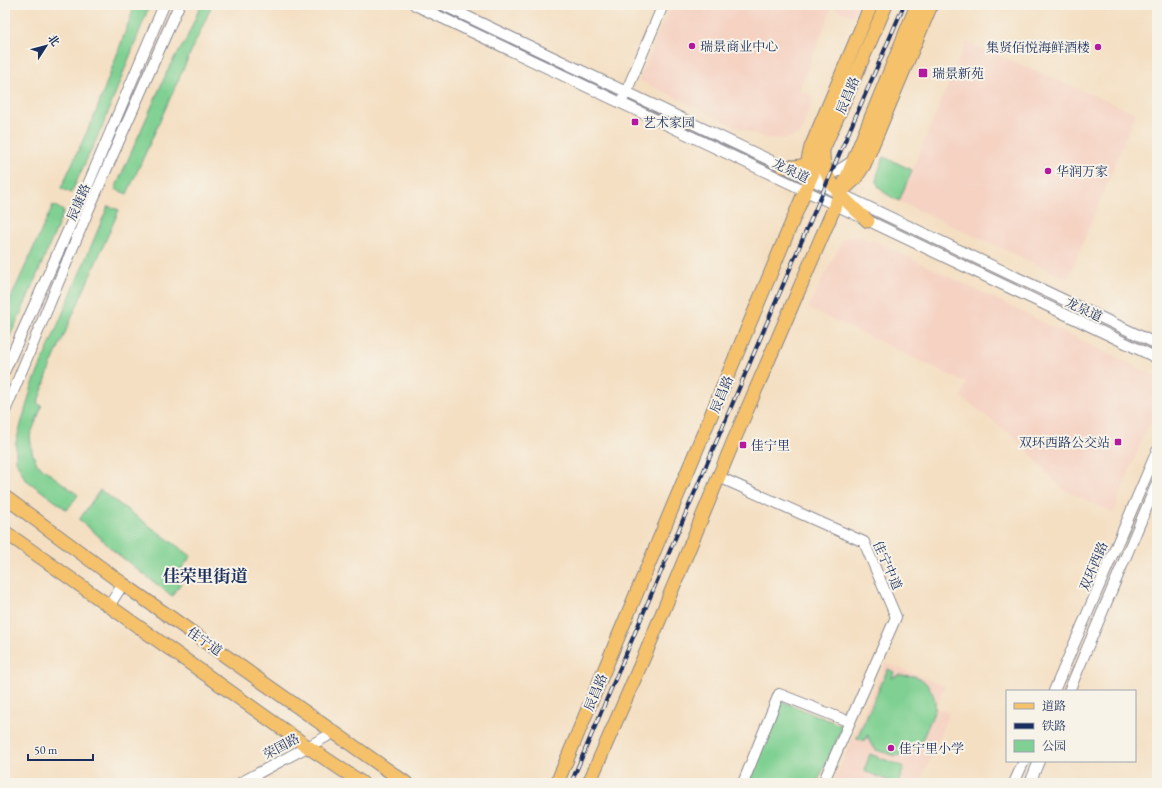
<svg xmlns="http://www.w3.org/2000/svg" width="1162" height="788" font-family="'EB Garamond','Noto Serif SC',serif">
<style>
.built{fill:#f5d2c2}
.green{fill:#7fd092;stroke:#4d8078}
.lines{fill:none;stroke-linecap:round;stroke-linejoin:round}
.minor-casing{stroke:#888790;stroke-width:12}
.major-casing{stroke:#888790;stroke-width:15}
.minor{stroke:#fff;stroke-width:10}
.major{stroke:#f5c16b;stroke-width:13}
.rail-casing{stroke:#1b2f5e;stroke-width:4}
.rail{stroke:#f7f3e8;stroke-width:2.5;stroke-dasharray:8;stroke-linecap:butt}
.poi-dot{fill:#b5179e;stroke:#f7f3e8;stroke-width:1.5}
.labels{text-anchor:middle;stroke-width:4;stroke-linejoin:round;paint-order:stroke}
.poi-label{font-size:13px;fill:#1b2f5e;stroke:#f7f3e8;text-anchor:start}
.street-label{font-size:13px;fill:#1b2f5e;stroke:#f7f3e8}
.district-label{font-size:17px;font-weight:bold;fill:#1b2f5e;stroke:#f7f3e8}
</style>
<rect width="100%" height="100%" fill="#f7f3e8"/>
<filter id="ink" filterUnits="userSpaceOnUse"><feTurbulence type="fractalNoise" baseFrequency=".025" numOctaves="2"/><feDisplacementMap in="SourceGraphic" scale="8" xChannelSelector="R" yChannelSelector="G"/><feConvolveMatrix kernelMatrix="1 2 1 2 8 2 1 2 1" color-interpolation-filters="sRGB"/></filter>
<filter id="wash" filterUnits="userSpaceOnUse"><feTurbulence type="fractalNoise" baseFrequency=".012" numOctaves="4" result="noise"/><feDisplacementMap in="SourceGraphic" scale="16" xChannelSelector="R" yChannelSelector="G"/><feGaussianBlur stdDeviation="0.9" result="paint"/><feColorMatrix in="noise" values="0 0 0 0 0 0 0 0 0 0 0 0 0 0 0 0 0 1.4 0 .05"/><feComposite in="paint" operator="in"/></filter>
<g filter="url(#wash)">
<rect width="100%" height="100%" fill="#f4dfc2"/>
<!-- built -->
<path class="built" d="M 670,5 L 859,5 L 854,17 L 832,8 L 799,90 L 814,97 L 800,135 L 785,139 L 766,138 L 745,131 L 639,80 Z
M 966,42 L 1136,113 L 1068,279 L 899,201 Z
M 853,236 L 875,241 L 1157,377 L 1157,410 L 1141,442 L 1113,513 L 1061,488 L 1015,437 L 961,397 L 967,383 L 808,308 L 843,239 Z
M 886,663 L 945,686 L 936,707 L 949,713 L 920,783 L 833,783 Z"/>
<!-- green -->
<path class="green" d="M 135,5 L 149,5 L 145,17 L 103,125 L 71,193 L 61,188 L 96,112 Z
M 201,5 L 212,5 L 127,194 L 115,189 L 170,65 L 185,42 Z
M 884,157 L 912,170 L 899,201 C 872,187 873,184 884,157 Z
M 53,205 L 64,211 L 20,315 L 5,346 L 5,311 Z
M 108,206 L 119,210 L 50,367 L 41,394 L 37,403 L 42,406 L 30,436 L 32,452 L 37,464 L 78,495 L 67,510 L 25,479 L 16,461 L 16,442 L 32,386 Z
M 100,490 L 191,556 L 174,578 L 181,583 L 172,596 L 115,552 L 93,531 L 79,520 Z
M 888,669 L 894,672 L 892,678 L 898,675 L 914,676 L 921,679 L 927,684 L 932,692 L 935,700 L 935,710 L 919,747 L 909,753 L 896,756 L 876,750 L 870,743 L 868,735 L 865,741 L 857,738 Z
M 781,701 L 843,726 L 817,783 L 749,783 Z
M 870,754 L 904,767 L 898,783 L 894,783 L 864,771 Z"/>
</g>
<g filter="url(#ink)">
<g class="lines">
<!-- minor casing -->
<g class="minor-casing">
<path id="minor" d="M 415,5 L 1157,358
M 443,5 L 1157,344
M 624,97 L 663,5
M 821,178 C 834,174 844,167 854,160
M 5,370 L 79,206 L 164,5
M 5,411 L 88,211 L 179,5
M 719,477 L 864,542 L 896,617 L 823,783
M 109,606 L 123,584
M 1054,691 L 1157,451
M 1069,691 L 1157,483
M 240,783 L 335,732
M 743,783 L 779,694 L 850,722
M 1014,783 L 1024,761
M 1030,783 L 1039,761"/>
</g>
<!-- major casing -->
<g class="major-casing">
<path id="major" d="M 823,151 C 823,160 824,169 828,176 C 835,192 855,209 868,221
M 782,166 C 794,168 805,167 814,160
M 810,179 L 808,160 L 811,147 L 871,5
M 843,190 L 855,179 L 864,165 L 931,5
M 5,497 L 123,584 L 406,783
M 5,532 L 308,747 L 362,783
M 557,783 L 805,191 L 886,5
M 589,783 L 647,650 L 734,440 L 835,206 L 917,5"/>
</g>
<!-- minor -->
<use href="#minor" class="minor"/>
<!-- major -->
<use href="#major" class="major"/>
<!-- rail casing -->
<g class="rail-casing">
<path id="rail" d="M 571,783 L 806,231 L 904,5"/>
</g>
<!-- rail -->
<use href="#rail" class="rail"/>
</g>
</g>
<!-- markers -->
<g class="poi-dot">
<circle cx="692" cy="46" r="4"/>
<circle cx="1098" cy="47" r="4"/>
<rect x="918" y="68" width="10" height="10" rx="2"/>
<rect x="631" y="118" width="8" height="8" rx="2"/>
<circle cx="1048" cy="171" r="4"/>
<rect x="1114" y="438" width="8" height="8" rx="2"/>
<rect x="739" y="441" width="8" height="8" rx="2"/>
<circle cx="891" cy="748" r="4"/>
</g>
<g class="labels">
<!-- poi labels -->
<g class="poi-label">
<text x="700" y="51">瑞景商业中心</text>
<text x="1090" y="52" text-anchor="end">集贤佰悦海鲜酒楼</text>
<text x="932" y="78">瑞景新苑</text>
<text x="643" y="127">艺术家园</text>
<text x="1056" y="176">华润万家</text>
<text x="1110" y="447" text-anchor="end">双环西路公交站</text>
<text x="751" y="450">佳宁里</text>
<text x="899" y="753">佳宁里小学</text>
</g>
<!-- street labels -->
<g class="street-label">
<text transform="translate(847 95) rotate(-67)" y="5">辰昌路</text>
<text transform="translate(791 170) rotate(26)" y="5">龙泉道</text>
<text transform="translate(78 202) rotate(-66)" y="5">辰康路</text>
<text transform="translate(1084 309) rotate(25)" y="5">龙泉道</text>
<text transform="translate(721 394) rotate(-67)" y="5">辰昌路</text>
<text transform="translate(888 565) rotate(66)" y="5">佳宁中道</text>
<text transform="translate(1093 566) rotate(-67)" y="5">双环西路</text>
<text transform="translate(205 641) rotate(35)" y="5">佳宁道</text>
<text transform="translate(595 692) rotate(-67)" y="5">辰昌路</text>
<text transform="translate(281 746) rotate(-28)" y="5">荣国路</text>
</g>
<!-- district labels -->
<g class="district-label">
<text x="205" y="582">佳荣里街道</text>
</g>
</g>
<!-- margin -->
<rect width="1162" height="788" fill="none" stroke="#f7f3e8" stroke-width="20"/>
<!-- legend -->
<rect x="1006" y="690" width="130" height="72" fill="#f7f3e8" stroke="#9fa5b1"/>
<rect x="1014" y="703" width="20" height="6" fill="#f5c16b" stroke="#9fa5b1"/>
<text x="1042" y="710" font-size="12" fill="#1b2f5e">道路</text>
<rect x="1014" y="723" width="20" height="6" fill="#1b2f5e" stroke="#9fa5b1"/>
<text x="1042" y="730" font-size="12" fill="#1b2f5e">铁路</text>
<rect x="1014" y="740" width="20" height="12" fill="#7fd092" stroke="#9fa5b1"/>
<text x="1042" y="750" font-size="12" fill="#1b2f5e">公园</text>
<!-- north arrow -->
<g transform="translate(46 46) rotate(54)" stroke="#f7f3e8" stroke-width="3" paint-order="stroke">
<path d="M0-3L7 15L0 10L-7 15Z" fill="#1b2f5e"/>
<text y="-6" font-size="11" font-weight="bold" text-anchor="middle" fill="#1b2f5e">北</text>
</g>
<!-- scale -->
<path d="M28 754v6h65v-6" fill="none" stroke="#1b2f5e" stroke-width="2"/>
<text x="34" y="754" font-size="12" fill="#1b2f5e" stroke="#f7f3e8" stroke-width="3" paint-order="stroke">50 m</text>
</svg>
